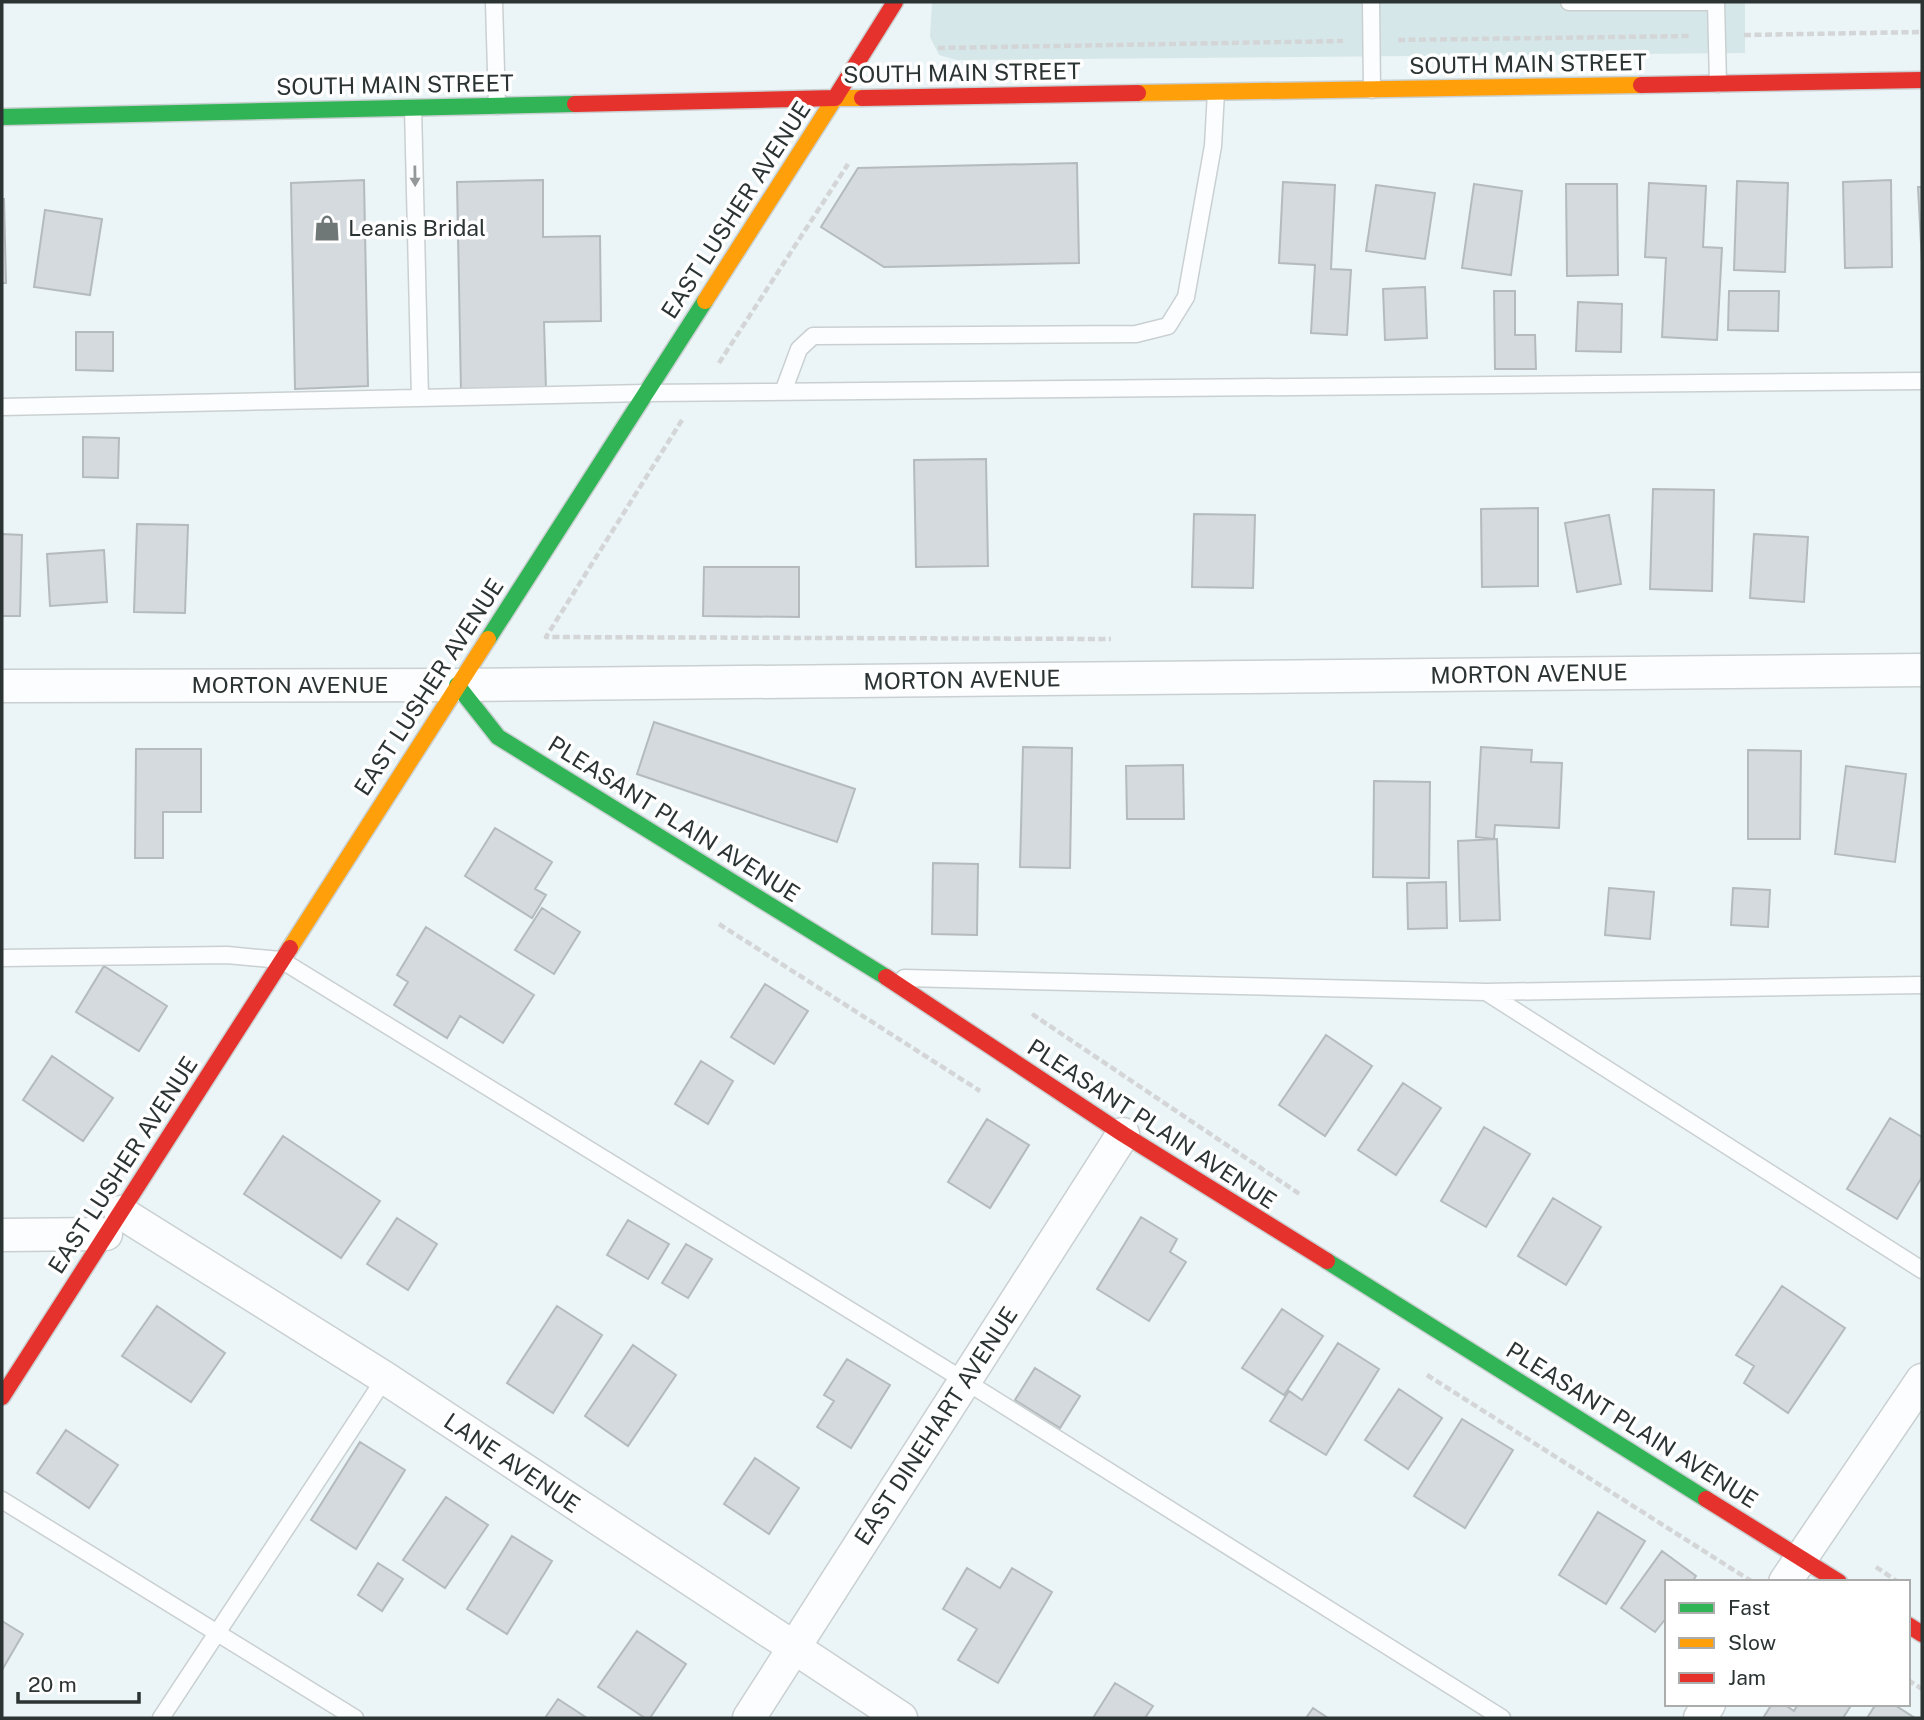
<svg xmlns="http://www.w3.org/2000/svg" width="1924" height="1720" font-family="'Public Sans',sans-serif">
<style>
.built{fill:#d6e7e9}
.building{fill:#d4dadd;stroke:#b5bbbd;stroke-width:2}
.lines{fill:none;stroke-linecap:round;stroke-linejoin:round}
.lane-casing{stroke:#cad0d1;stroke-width:19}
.street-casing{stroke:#cad0d1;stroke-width:35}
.fast-casing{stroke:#cad0d1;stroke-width:19}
.slow-casing{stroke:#cad0d1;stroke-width:19}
.jam-casing{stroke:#cad0d1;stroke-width:19}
.path{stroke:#d3d5d6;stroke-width:4.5;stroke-dasharray:7 3.5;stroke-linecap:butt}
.lane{stroke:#fcfdfe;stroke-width:16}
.street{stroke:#fcfdfe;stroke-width:32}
.fast{stroke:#30b455;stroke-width:16}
.slow{stroke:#ff9f0a;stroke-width:16}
.jam{stroke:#e5322d;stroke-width:16}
.oneway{fill:#949898}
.labels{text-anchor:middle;stroke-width:7;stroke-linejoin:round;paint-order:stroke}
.street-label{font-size:23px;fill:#2c3333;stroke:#fff}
.poi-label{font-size:23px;fill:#2c3333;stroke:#fff;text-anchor:start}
</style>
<rect width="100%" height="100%" fill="#ebf4f6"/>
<!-- built -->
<path class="built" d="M 932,2 L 1745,2 L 1745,53 L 957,60 L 939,55 L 930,37 Z"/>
<!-- building -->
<path class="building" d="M 1077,163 L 1079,263 L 884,267 L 821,227 L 858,168 Z
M 364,180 L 368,386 L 295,389 L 291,183 Z
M 543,180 L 543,237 L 600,236 L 601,321 L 544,322 L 546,390 L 461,391 L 457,182 Z
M 1891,180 L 1892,267 L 1845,268 L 1843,182 Z
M 1737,181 L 1788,183 L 1785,272 L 1734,270 Z
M 1283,182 L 1335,185 L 1331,269 L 1351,270 L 1347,335 L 1311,333 L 1315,265 L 1279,263 Z
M 1649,183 L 1706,186 L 1703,247 L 1722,248 L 1717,340 L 1662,337 L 1666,258 L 1645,257 Z
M 1474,184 L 1522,191 L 1511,275 L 1462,268 Z
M 1566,184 L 1617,184 L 1618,275 L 1567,276 Z
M 1376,185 L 1435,193 L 1425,259 L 1366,251 Z
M 1918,187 L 1922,187 L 1922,262 Z
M 2,199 L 4,199 L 6,283 L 2,283 Z
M 45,210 L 102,219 L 90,295 L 34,287 Z
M 1425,287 L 1427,338 L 1385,340 L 1383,289 Z
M 1494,291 L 1515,291 L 1515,335 L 1535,335 L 1536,369 L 1495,369 Z
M 1729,291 L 1779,291 L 1778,331 L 1728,330 Z
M 1578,302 L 1622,304 L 1621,352 L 1576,351 Z
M 76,332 L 113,332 L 113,371 L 76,370 Z
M 83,437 L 119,438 L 118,478 L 83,477 Z
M 986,459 L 988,566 L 916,567 L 914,460 Z
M 1653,489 L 1714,490 L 1712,591 L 1650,589 Z
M 1538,508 L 1538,586 L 1482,587 L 1481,509 Z
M 1194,514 L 1255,515 L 1253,588 L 1192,587 Z
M 1609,515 L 1621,584 L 1577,592 L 1565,523 Z
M 137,524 L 188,525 L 185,613 L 134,612 Z
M 2,534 L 22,535 L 20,616 L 2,616 Z
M 1754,534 L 1808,537 L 1804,602 L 1750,598 Z
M 104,550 L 107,602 L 50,606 L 47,554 Z
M 704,567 L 799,567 L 799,617 L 703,616 Z
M 654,722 L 855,789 L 837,842 L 637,774 Z
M 1023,747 L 1072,748 L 1070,868 L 1020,867 Z
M 1481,747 L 1532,750 L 1531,762 L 1562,763 L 1559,828 L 1495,825 L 1494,839 L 1476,837 Z
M 136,749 L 201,749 L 201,812 L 163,812 L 163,858 L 135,858 Z
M 1748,750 L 1801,751 L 1800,839 L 1748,839 Z
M 1183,765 L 1184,819 L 1127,819 L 1126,766 Z
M 1846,766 L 1906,774 L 1895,862 L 1835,854 Z
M 1374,781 L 1430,782 L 1429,878 L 1373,877 Z
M 495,828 L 552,862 L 535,889 L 546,895 L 532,918 L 465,876 Z
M 1497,839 L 1500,920 L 1460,921 L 1458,841 Z
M 933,863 L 978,864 L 977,935 L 932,934 Z
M 1446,882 L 1447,928 L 1408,929 L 1407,883 Z
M 1609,888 L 1654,892 L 1650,939 L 1605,935 Z
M 1733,888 L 1770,890 L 1768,927 L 1731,925 Z
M 542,908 L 580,932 L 554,974 L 515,950 Z
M 426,927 L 534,995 L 503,1043 L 460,1016 L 447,1038 L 394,1005 L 408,982 L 397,975 Z
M 104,966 L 167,1006 L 139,1051 L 76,1012 Z
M 765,984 L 808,1011 L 774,1064 L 731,1037 Z
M 1326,1035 L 1372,1066 L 1325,1136 L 1279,1105 Z
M 52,1056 L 113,1098 L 83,1141 L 23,1100 Z
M 701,1061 L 733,1081 L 708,1124 L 675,1104 Z
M 1403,1083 L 1441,1108 L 1396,1175 L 1358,1150 Z
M 1890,1118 L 1922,1137 L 1922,1177 L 1897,1219 L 1847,1189 Z
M 987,1119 L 1029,1145 L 990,1208 L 948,1182 Z
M 1484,1127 L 1530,1154 L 1486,1227 L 1441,1201 Z
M 283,1136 L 380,1201 L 341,1258 L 244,1194 Z
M 1553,1198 L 1601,1227 L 1566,1285 L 1518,1256 Z
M 1141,1217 L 1177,1239 L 1170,1252 L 1186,1262 L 1149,1321 L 1097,1289 Z
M 397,1218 L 437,1244 L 408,1290 L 367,1264 Z
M 628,1220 L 669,1244 L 648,1279 L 607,1255 Z
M 686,1244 L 712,1259 L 688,1298 L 662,1283 Z
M 1782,1286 L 1845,1328 L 1788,1413 L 1744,1383 L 1754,1366 L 1736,1355 Z
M 157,1306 L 225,1353 L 191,1402 L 122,1356 Z
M 557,1306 L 602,1335 L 553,1413 L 507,1383 Z
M 1282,1309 L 1323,1336 L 1284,1395 L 1242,1368 Z
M 1338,1343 L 1379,1369 L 1326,1455 L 1270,1421 L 1289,1391 L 1302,1400 Z
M 633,1345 L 676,1375 L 628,1446 L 585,1416 Z
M 847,1359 L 890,1385 L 851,1448 L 817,1427 L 834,1401 L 824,1395 Z
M 1035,1368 L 1080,1396 L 1060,1428 L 1015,1400 Z
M 1399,1389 L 1442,1418 L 1408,1469 L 1365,1440 Z
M 1462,1419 L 1513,1450 L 1465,1528 L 1414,1496 Z
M 66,1430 L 118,1465 L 89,1508 L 37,1473 Z
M 360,1442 L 405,1470 L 356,1549 L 311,1520 Z
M 755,1458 L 799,1488 L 769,1534 L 724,1504 Z
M 446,1497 L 488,1525 L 445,1588 L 403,1560 Z
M 1598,1512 L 1645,1541 L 1606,1604 L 1559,1575 Z
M 512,1536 L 552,1561 L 507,1634 L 467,1609 Z
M 1662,1551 L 1696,1576 L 1692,1582 L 1667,1582 L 1667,1617 L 1655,1632 L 1621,1608 Z
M 378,1563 L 403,1579 L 382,1611 L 358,1595 Z
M 967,1568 L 1000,1588 L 1012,1568 L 1052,1592 L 998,1683 L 958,1660 L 977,1629 L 943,1609 Z
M 2,1621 L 23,1634 L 2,1670 Z
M 637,1631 L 686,1664 L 650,1718 L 645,1718 L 598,1687 Z
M 1115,1683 L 1153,1706 L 1145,1718 L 1093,1718 Z
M 558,1699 L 587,1718 L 545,1718 Z
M 1772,1704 L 1784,1704 L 1794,1711 L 1798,1704 L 1852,1704 L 1843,1718 L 1763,1718 Z
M 1876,1704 L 1893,1704 L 1915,1718 L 1867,1718 Z
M 1313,1708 L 1328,1718 L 1306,1718 Z"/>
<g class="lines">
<!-- lane casing -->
<g class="lane-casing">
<path id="lane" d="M 494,2 L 497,106
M 1371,2 L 1372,90
M 1569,2 L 1716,2
M 1716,2 L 1718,84
M 413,108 L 420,398
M 783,392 L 799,349 L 813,336 L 1136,334 L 1168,326 L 1186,297 L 1213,146 L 1216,92
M 2,407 L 645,393 L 1922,381
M 2,958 L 227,955 L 281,960 L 965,1381 L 1502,1718
M 904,978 L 1486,992 L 1922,985
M 1486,992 L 1922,1270
M 2,1500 L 355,1718
M 161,1718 L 385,1378"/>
</g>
<!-- street casing -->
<g class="street-casing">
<path id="street" d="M 2,686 L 457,685 L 1922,670
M 120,1212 L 385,1378 L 901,1718
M 2,1235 L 106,1234
M 1785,1582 L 1922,1380
M 749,1718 L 1123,1134
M 1700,1718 L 1709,1704"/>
</g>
<!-- fast casing -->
<g class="fast-casing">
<path id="fast" d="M 2,117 L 575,104
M 488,639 L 705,301
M 457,685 L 498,737 L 886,977
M 1327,1261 L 1706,1499"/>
</g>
<!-- slow casing -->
<g class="slow-casing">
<path id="slow" d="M 1138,93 L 1641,85
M 705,301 L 835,98 L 862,98
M 290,948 L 488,639"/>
</g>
<!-- jam casing -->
<g class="jam-casing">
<path id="jam" d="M 1641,85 L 1922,80
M 862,98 L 1138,93
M 575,104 L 835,98 L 895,2
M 886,977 L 1123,1134 L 1327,1261
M 2,1397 L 290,948
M 1706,1499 L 1839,1582
M 1908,1625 L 1922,1634"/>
</g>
<!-- path -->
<path class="path" d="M 1744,35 L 1922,32
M 1398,40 L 1690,36
M 938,48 L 1343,41
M 719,363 L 848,164
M 682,420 L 546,637 L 1111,639
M 719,924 L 980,1091
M 1032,1014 L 1301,1195
M 1427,1375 L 1751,1581
M 1876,1567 L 1898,1582
M 1908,1680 L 1922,1689"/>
<!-- lane -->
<use href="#lane" class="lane"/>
<!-- street -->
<use href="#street" class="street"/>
<!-- fast -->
<use href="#fast" class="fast"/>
<!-- slow -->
<use href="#slow" class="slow"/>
<!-- jam -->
<use href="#jam" class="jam"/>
</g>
<!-- one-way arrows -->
<defs><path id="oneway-solid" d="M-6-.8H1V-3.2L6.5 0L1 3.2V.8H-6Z" transform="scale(1.75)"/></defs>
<use class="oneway" href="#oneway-solid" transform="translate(415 176) rotate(89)"/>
<!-- icons -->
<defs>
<g id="shop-bare" transform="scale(2.1)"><path d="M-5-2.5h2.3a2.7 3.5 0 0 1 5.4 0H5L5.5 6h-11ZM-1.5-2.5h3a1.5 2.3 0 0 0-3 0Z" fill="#6f7777" stroke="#fff" stroke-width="2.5" paint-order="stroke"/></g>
</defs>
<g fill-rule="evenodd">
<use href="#shop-bare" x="327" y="228"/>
</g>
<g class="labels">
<!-- street labels -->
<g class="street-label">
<text transform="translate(1528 64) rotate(-1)" y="8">SOUTH MAIN STREET</text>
<text transform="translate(962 73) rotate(-1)" y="8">SOUTH MAIN STREET</text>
<text transform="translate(395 85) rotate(-1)" y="8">SOUTH MAIN STREET</text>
<text transform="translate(736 210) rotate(-57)" y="8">EAST LUSHER AVENUE</text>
<text transform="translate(1529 674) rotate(-1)" y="8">MORTON AVENUE</text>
<text transform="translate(962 680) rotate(-1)" y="8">MORTON AVENUE</text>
<text x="290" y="693">MORTON AVENUE</text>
<text transform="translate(429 687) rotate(-57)" y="8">EAST LUSHER AVENUE</text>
<text transform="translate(674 819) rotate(32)" y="8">PLEASANT PLAIN AVENUE</text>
<text transform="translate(1152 1124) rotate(33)" y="8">PLEASANT PLAIN AVENUE</text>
<text transform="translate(123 1165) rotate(-57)" y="8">EAST LUSHER AVENUE</text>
<text transform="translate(1632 1425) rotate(32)" y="8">PLEASANT PLAIN AVENUE</text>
<text transform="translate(936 1426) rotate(-57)" y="8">EAST DINEHART AVENUE</text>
<text transform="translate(512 1463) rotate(34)" y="8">LANE AVENUE</text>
</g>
<!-- poi labels -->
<g class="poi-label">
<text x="348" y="236">Leanis Bridal</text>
</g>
</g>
<!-- border -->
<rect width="1924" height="1720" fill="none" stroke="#2c3333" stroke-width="7"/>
<!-- legend -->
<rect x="1665" y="1580" width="245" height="126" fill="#ffffff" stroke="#abadad" stroke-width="2"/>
<rect x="1679" y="1603" width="35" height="10" fill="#30b455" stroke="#abadad" stroke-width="2"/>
<text x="1728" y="1615" font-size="21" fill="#2c3333">Fast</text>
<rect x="1679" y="1638" width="35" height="10" fill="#ff9f0a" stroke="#abadad" stroke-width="2"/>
<text x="1728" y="1650" font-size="21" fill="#2c3333">Slow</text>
<rect x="1679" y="1673" width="35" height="10" fill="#e5322d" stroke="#abadad" stroke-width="2"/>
<text x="1728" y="1685" font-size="21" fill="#2c3333">Jam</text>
<!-- scale -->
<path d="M18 1692v10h121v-10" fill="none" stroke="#2c3333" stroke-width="3.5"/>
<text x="28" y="1692" font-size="21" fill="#2c3333" stroke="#ffffff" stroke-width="5" paint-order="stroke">20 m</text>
</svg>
